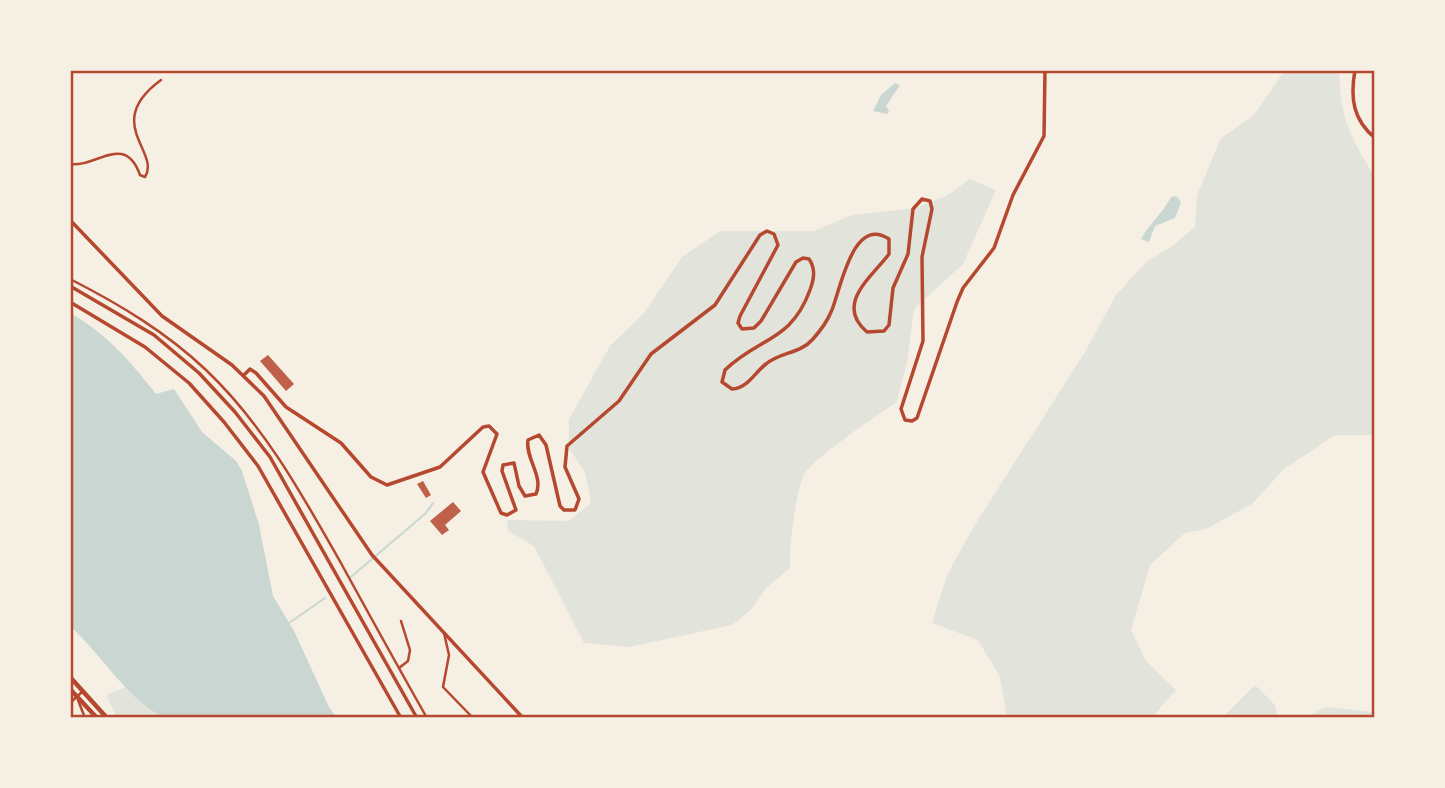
<svg xmlns="http://www.w3.org/2000/svg" width="1445" height="788" font-family="'Open Sans',sans-serif">
<style>
.green{fill:#e2e4dc}
.water{fill:#c9d6d2}
.lines{fill:none;stroke-linecap:round;stroke-linejoin:round}
.stream{stroke:#c9d6d2;stroke-width:2}
.building{fill:#bf614a}
.minor{stroke:#b5482f;stroke-width:2.5}
.tertiary{stroke:#b5482f;stroke-width:3.5}
.primary{stroke:#b5482f;stroke-width:3.5}
.trunk{stroke:#b5482f;stroke-width:4.5}
.neatline{fill:none;stroke:#b5482f;stroke-width:2.5}
</style>
<rect width="100%" height="100%" fill="#f6efe4"/>
<!-- green -->
<path class="green" d="M 1285,70 L 1339,70 C 1341,120 1349,135 1375,177 L 1375,435 L 1335,435 L 1284,469 L 1252,504 L 1206,529 L 1185,533 L 1150,565 L 1131,630 L 1146,661 L 1176,690 L 1152,717 L 1007,718 L 1000,677 L 978,640 L 932,623 L 947,575 L 976,523 L 1085,352 L 1116,295 L 1147,261 L 1171,247 L 1195,227 L 1197,195 L 1221,138 L 1254,115 Z
M 970,179 L 996,190 L 963,264 L 914,309 L 907,362 L 897,402 C 878,415 811,459 803,477 C 796,494 788,550 790,568 L 766,588 L 752,609 L 732,625 L 629,647 L 584,643 L 534,546 L 508,531 L 507,520 L 569,521 L 591,503 L 585,472 L 569,448 L 569,419 L 610,346 L 644,313 L 682,257 L 720,231 L 814,231 L 852,215 L 916,208 L 946,196 Z
M 1255,685 L 1275,705 L 1278,718 L 1222,718 Z
M 127,687 L 164,718 L 117,718 L 106,695 Z
M 1326,707 L 1375,712 L 1375,718 L 1304,718 Z"/>
<!-- water -->
<path class="water" d="M 895,83 L 900,85 L 886,106 L 889,111 L 887,114 L 873,111 L 881,95 Z
M 1176,196 L 1181,202 L 1175,218 L 1155,226 L 1149,242 L 1141,239 C 1150,223 1163,213 1171,197 Z
M 70,313 C 106,333 131,362 156,394 L 174,389 L 202,432 L 236,461 L 242,471 L 259,525 L 273,596 L 294,631 L 329,707 L 337,718 C 312,718 173,723 161,716 C 127,698 100,653 70,626 Z"/>
<g class="lines">
<!-- stream -->
<path class="stream" d="M 351,577 L 426,513 L 433,503
M 289,623 L 325,598"/>
</g>
<!-- building -->
<path class="building" d="M 268,355 L 294,384 L 286,391 L 260,361 Z
M 423,481 L 431,495 L 426,498 L 417,484 Z
M 453,502 L 461,511 L 445,525 L 449,530 L 442,535 L 430,521 Z"/>
<g class="lines">
<!-- minor -->
<path class="minor" d="M 70,164 C 96,168 125,132 140,175 L 145,177 C 161,152 102,123 161,80
M 70,279 C 119,304 166,332 206,370 C 264,425 303,496 342,565 C 370,616 398,667 427,718
M 444,633 L 449,655 L 443,687 L 473,718
M 399,668 L 408,661 L 410,650 L 401,621
M 78,700 L 85,718
M 70,703 L 83,691"/>
<!-- tertiary -->
<path class="tertiary" d="M 1355,70 C 1350,98 1353,120 1375,138
M 70,220 L 162,316 L 232,365 L 264,396 L 372,555 L 523,718
M 244,375 L 250,369 L 256,373 L 286,407 L 341,443 L 371,477 L 387,485 L 440,467 L 483,427 L 489,426 L 497,434 L 483,472 L 501,513 L 507,515 L 516,510 L 502,471 L 503,465 L 514,463 L 519,486 L 525,496 L 536,494 C 544,477 525,458 528,440 L 539,435 L 546,445 L 560,506 L 564,510 L 575,510 L 579,499 L 565,467 L 567,446 L 619,401 L 651,354 L 715,305 L 760,235 L 767,231 L 774,234 L 778,245 L 740,316 L 738,323 L 742,329 L 754,328 L 761,321 L 796,262 L 803,258 L 809,259 C 816,269 814,279 810,290 C 791,342 759,337 725,370 L 722,382 L 732,389 C 748,388 754,373 766,364 C 780,352 800,354 813,339 C 820,331 827,322 831,312 C 840,293 852,214 889,239 L 889,254 C 872,277 834,304 867,332 L 884,331 L 889,325 L 893,288 L 908,254 L 913,209 L 922,199 L 930,201 L 932,209 L 922,257 L 923,341 L 901,409 L 905,420 L 912,421 L 917,418 L 957,302 L 963,288 L 994,248 L 1013,195 L 1044,136 L 1045,70"/>
<!-- primary -->
<path class="primary" d="M 70,286 L 154,335 L 199,373 L 235,412 L 270,457 L 417,718
M 70,302 L 145,347 L 189,383 L 224,422 L 258,466 L 401,718"/>
<!-- trunk -->
<path class="trunk" d="M 70,677 L 107,718
M 70,689 L 97,718"/>
</g>
<!-- border -->
<rect width="1445" height="788" fill="none" stroke="#f6efe4" stroke-width="144"/>
<rect x="72" y="72" width="1301" height="644" class="neatline"/>
</svg>
